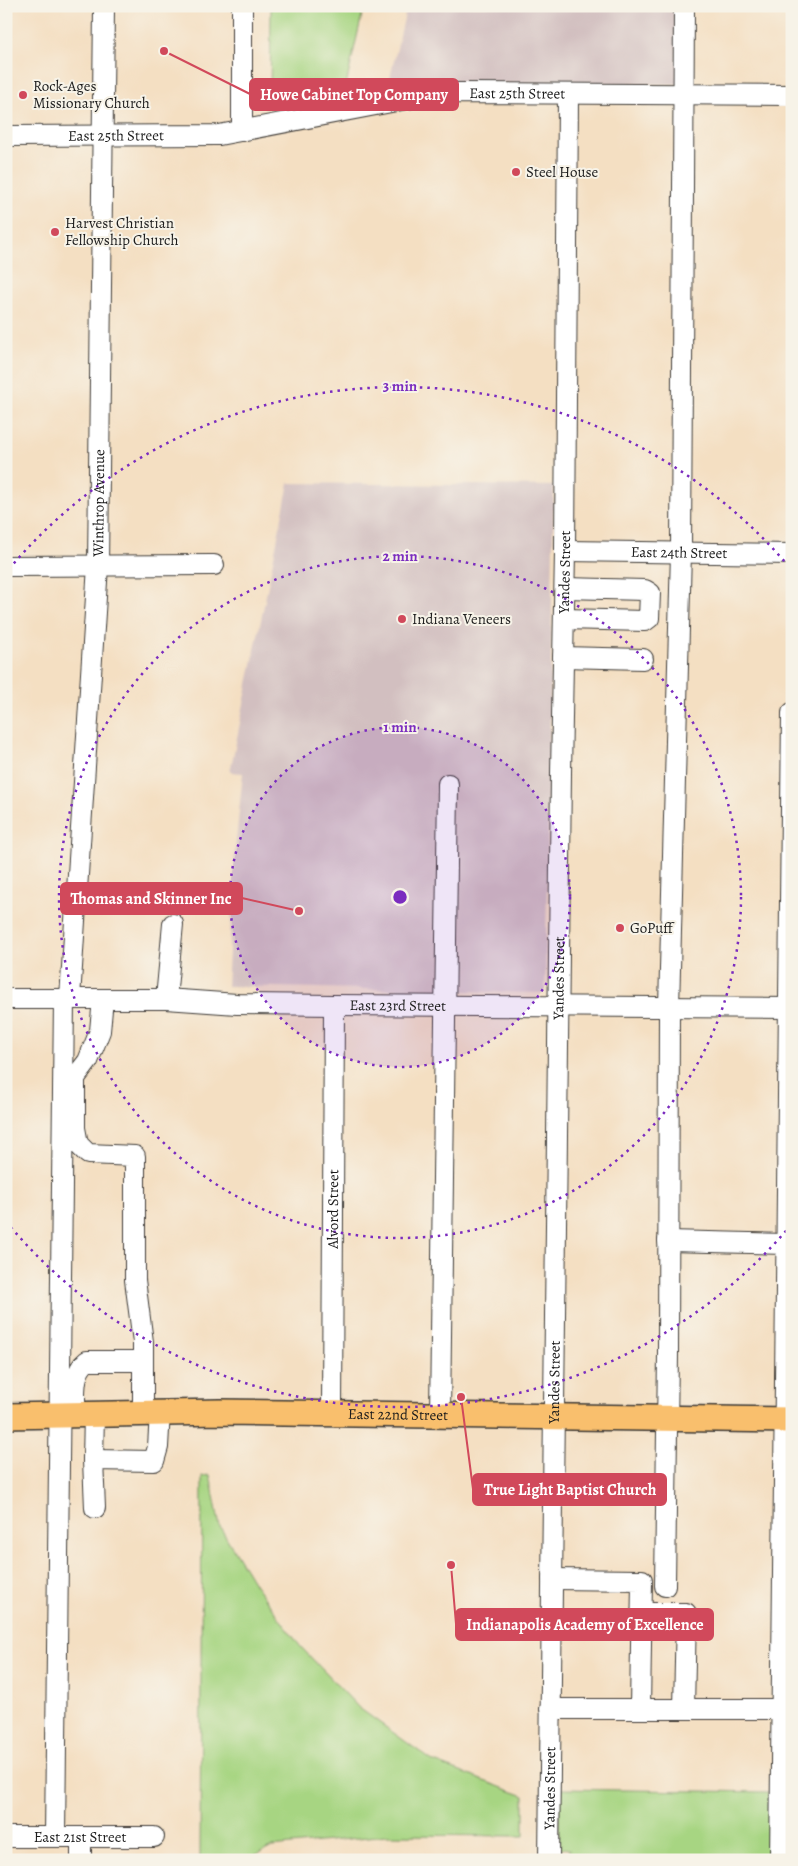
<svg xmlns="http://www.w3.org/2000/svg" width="798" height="1866" font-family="Alegreya,serif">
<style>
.industrial{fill:#d2bfc0}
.grass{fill:#a7d582;stroke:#62784f}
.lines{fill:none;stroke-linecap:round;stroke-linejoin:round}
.minor-casing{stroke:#3c3935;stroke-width:22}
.major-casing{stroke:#3c3935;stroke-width:28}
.minor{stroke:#fff;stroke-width:20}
.major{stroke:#f9bf6d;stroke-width:25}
.ring{fill:none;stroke:#7b2cbf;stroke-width:2.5;stroke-dasharray:2.5 5}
.poi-dot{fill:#d1495b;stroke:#f7f3e8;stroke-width:2}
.labels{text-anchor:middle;stroke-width:4;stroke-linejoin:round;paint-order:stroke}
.poi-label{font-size:15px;fill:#1c1c1c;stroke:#f7f3e8;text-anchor:start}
.street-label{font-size:15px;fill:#1c1c1c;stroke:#f7f3e8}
.centre{fill:#7b2cbf;stroke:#f7f3e8;stroke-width:2.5}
.ring-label{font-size:15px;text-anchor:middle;font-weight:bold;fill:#7b2cbf;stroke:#f7f3e8;stroke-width:4;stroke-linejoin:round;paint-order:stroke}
.leader{fill:none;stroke:#d1495b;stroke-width:2}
.callout-dot{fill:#d1495b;stroke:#f7f3e8;stroke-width:2}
.callout{fill:#d1495b;stroke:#d1495b;stroke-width:2}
.callout-label{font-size:16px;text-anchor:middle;font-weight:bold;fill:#fff}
</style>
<rect width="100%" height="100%" fill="#f7f3e8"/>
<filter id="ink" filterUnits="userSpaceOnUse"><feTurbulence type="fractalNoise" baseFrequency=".02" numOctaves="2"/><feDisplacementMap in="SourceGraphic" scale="10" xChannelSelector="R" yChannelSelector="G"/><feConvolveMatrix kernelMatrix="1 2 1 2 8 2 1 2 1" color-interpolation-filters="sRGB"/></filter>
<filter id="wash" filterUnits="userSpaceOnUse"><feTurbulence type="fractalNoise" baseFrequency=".0096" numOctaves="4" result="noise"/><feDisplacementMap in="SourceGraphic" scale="20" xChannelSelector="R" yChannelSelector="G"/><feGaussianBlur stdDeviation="1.12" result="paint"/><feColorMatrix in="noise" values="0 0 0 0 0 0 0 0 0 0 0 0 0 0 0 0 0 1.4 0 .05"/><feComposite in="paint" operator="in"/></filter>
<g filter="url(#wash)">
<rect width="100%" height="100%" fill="#f4dfc2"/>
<!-- industrial -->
<path class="industrial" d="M 407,6 L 680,6 L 680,84 L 440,84 L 386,95 Z
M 289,483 L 554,486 L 545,993 L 227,986 L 235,851 L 243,773 L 230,772 Z"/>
<!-- grass -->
<path class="grass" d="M 271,6 L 364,6 L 343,98 L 279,110 L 270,104 Z
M 210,1475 L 220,1527 L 255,1585 L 300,1646 L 359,1708 L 434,1762 L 524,1796 L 524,1836 L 387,1835 L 272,1847 L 247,1860 L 200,1860 L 202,1476 Z
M 559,1789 L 768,1792 L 770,1860 L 569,1860 L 569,1849 L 559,1848 Z"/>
</g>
<g filter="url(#ink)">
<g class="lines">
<!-- minor casing -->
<g class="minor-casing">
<g id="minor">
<path d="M 242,131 L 242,6"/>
<path id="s1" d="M 6,136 L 219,135 L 412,98 L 457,93 L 792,95"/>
<path id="s2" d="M 565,551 L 792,554"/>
<path d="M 6,566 L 214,565"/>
<path d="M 564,619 L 645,621 L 649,618 L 650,593 L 645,590 L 565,588"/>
<path d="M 563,657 L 643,659"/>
<path id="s3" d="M 70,998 L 98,566 L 104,6"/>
<path id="s4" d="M 6,999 L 166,999 L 237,1004 L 334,1005 L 792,1008"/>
<path d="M 103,999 L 100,1031 L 88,1061 L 75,1078 L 75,1128 L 78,1144 L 88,1154 L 135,1156 L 135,1280 L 143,1342 L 143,1412"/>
<path d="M 166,999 L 173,924"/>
<path d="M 668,1241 L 785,1244"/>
<path id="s5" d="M 332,1413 L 334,1005"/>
<path d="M 75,1415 C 76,1396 71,1374 87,1361 L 143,1361"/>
<path d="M 440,1415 L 448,784"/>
<path d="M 93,1460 L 94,1414"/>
<path d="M 95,1508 L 93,1460 L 154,1461 L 158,1447 L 160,1412"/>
<path d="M 552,1579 L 642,1580 L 640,1709"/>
<path d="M 665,1586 L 668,1353 L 669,1007 L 681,552 L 684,6"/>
<path d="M 641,1613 L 686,1613 L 684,1709"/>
<path d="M 550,1709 L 781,1709"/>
<path id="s6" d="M 6,1837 L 154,1837"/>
<path d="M 55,1837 L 64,998"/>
<path d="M 81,1860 L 81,1837"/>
<path id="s7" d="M 549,1860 L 561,773 L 565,551 L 568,95"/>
<path d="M 780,1860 L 792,713"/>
</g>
</g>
<!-- major casing -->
<g class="major-casing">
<g id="major">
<path id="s8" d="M 6,1416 L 220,1412 L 792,1420"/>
</g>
</g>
<!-- minor -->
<use href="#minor" class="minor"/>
<!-- major -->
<use href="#major" class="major"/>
</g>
</g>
<!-- distance rings -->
<circle cx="400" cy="897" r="170" fill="#7b2cbf" fill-opacity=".12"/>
<g class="ring">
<circle cx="400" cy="897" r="170"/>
<circle cx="400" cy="897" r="341"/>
<path d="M791 1225A511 511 0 0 1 9 1225M9 569A511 511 0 0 1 791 569"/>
</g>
<!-- markers -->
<g class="poi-dot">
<circle cx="23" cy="95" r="5"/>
<circle cx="516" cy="172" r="5"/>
<circle cx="55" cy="232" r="5"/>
<circle cx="402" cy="619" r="5"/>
<circle cx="620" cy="928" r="5"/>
</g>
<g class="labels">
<!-- poi labels -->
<g class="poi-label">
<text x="33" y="91">Rock-Ages<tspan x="33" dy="17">Missionary Church</tspan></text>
<text x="526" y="177">Steel House</text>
<text x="65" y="228">Harvest Christian<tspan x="65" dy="17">Fellowship Church</tspan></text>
<text x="412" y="624">Indiana Veneers</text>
<text x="630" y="933">GoPuff</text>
</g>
<!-- street labels -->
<g class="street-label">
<text dy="5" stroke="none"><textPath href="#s1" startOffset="515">East 25th Street</textPath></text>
<text dy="5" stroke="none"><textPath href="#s1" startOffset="110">East 25th Street</textPath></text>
<text dy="5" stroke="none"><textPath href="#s3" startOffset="496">Winthrop Avenue</textPath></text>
<text dy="5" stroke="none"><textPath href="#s2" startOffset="114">East 24th Street</textPath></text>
<text dy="5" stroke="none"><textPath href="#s7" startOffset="1288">Yandes Street</textPath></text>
<text dy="5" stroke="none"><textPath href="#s7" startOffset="882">Yandes Street</textPath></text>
<text dy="5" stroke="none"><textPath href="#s4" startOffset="392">East 23rd Street</textPath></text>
<text dy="5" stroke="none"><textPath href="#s5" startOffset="204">Alvord Street</textPath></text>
<text dy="5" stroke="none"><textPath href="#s7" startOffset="478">Yandes Street</textPath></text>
<text dy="5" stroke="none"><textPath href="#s8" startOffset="392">East 22nd Street</textPath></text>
<text dy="5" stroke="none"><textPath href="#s7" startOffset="72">Yandes Street</textPath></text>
<text dy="5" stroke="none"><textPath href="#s6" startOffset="74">East 21st Street</textPath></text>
</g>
</g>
<circle cx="400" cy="897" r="8" class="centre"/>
<g class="ring-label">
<text x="400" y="391">3 min</text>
<text x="400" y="561">2 min</text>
<text x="400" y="732">1 min</text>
</g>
<!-- callouts -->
<path class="leader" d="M164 51L250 94M299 911L242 898M461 1397L473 1489M451 1565L456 1624"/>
<g class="callout-dot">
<circle cx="164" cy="51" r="5"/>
<circle cx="299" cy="911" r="5"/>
<circle cx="461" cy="1397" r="5"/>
<circle cx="451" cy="1565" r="5"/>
</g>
<g class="callout">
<rect x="250" y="79" width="208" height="31" rx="5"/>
<rect x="61" y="883" width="181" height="31" rx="5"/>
<rect x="473" y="1474" width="193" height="31" rx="5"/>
<rect x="456" y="1609" width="257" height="31" rx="5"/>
</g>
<g class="callout-label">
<text x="354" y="100">Howe Cabinet Top Company</text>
<text x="151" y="904">Thomas and Skinner Inc</text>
<text x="570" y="1495">True Light Baptist Church</text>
<text x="585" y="1630">Indianapolis Academy of Excellence</text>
</g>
<!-- margin -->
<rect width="798" height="1866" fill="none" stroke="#f7f3e8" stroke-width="25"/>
</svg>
